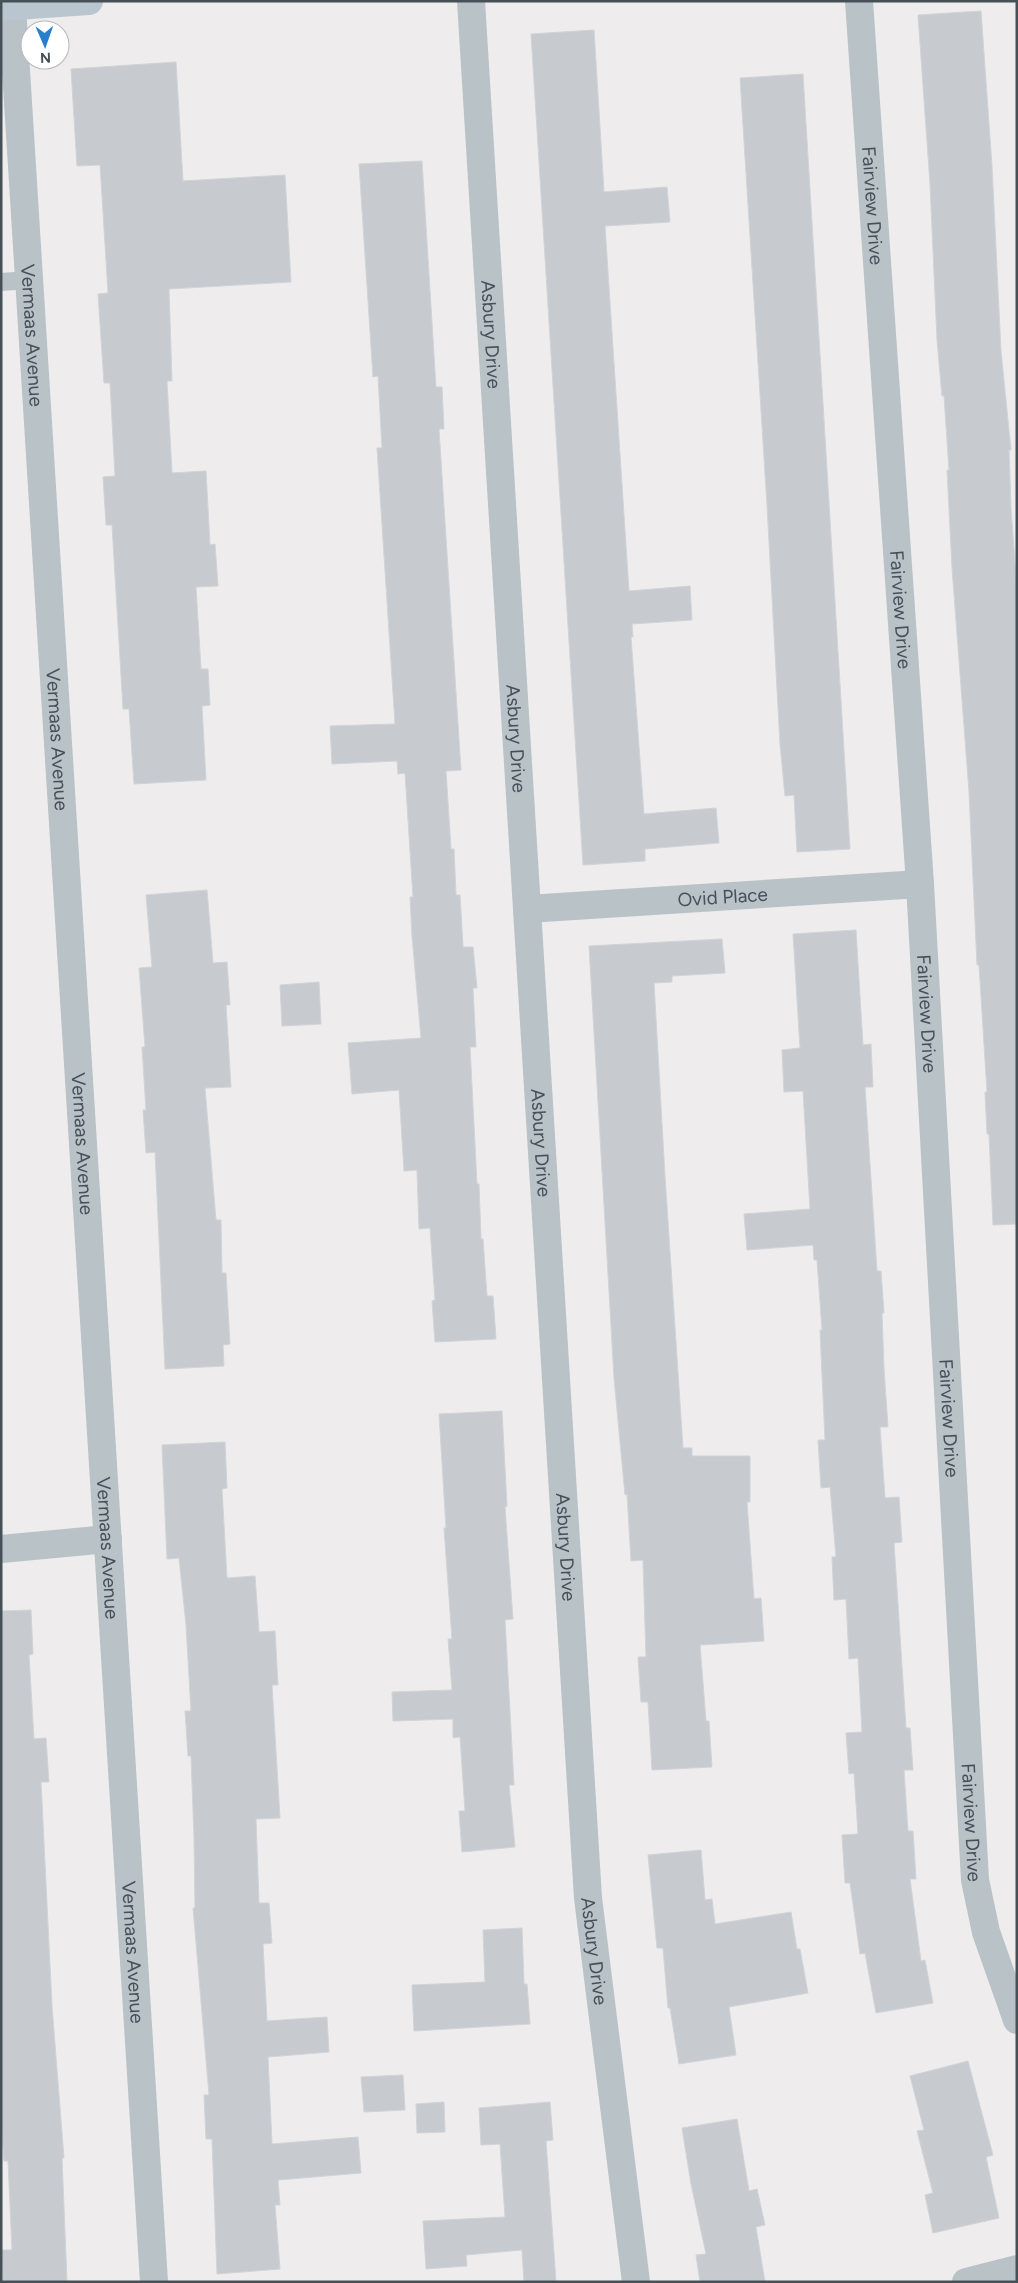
<svg xmlns="http://www.w3.org/2000/svg" width="1018" height="2283" font-family="Figtree,sans-serif">
<style>
.building{fill:#c7cace;stroke:#d0d3d7}
.lines{fill:none;stroke-linecap:round;stroke-linejoin:round}
.service{stroke:#b8c2c7;stroke-width:18}
.minor{stroke:#b8c2c7;stroke-width:28}
.secondary{stroke:#bac6cf;stroke-width:28}
.labels{text-anchor:middle;stroke-width:4;stroke-linejoin:round;paint-order:stroke}
.street-label{font-size:19px;fill:#465157;stroke:#fff}
</style>
<rect width="100%" height="100%" fill="#eeecec"/>
<!-- building -->
<path class="building" d="M 981,11 L 992,166 L 1001,351 L 1011,450 L 1009,450 L 1011,508 L 1017,591 L 1017,1224 L 993,1225 L 989,1134 L 987,1134 L 985,1092 L 987,1092 L 979,965 L 977,965 L 969,792 L 952,568 L 947,470 L 949,470 L 944,396 L 942,396 L 937,340 L 930,184 L 918,15 Z
M 594,30 L 604,192 L 667,187 L 670,222 L 605,226 L 629,591 L 690,586 L 692,620 L 632,624 L 633,637 L 631,637 L 644,814 L 716,808 L 719,843 L 645,849 L 645,861 L 583,865 L 531,34 Z
M 176,62 L 183,181 L 285,175 L 291,282 L 169,289 L 172,381 L 167,381 L 172,473 L 206,471 L 210,545 L 215,544 L 218,586 L 196,587 L 201,669 L 208,669 L 210,705 L 202,706 L 206,780 L 134,784 L 129,709 L 123,709 L 112,525 L 106,525 L 103,477 L 115,476 L 110,383 L 104,383 L 98,294 L 108,293 L 100,165 L 77,166 L 71,69 Z
M 803,74 L 850,849 L 797,852 L 794,795 L 785,796 L 780,744 L 767,505 L 740,78 Z
M 422,161 L 436,387 L 442,387 L 444,429 L 439,429 L 461,770 L 446,771 L 451,849 L 454,849 L 456,895 L 460,895 L 463,947 L 473,947 L 477,988 L 473,988 L 476,1047 L 470,1047 L 477,1184 L 479,1184 L 481,1239 L 483,1239 L 487,1296 L 493,1296 L 496,1339 L 435,1342 L 432,1301 L 435,1300 L 430,1228 L 419,1229 L 417,1170 L 404,1171 L 399,1090 L 352,1094 L 348,1043 L 421,1038 L 412,936 L 410,897 L 413,897 L 405,773 L 398,774 L 397,761 L 332,764 L 330,726 L 395,724 L 377,448 L 382,448 L 378,376 L 373,377 L 359,164 Z
M 207,890 L 213,963 L 227,962 L 230,1005 L 226,1005 L 231,1087 L 205,1088 L 216,1220 L 221,1220 L 222,1273 L 226,1273 L 230,1344 L 223,1345 L 224,1366 L 165,1369 L 155,1152 L 146,1153 L 143,1110 L 146,1110 L 142,1047 L 145,1047 L 139,968 L 152,967 L 146,895 Z
M 856,930 L 863,1045 L 871,1044 L 873,1087 L 865,1087 L 877,1271 L 881,1271 L 884,1313 L 882,1313 L 884,1369 L 888,1427 L 880,1427 L 885,1498 L 899,1497 L 902,1542 L 894,1543 L 906,1728 L 910,1728 L 913,1770 L 904,1770 L 908,1831 L 913,1831 L 916,1879 L 910,1879 L 921,1961 L 925,1960 L 933,2003 L 876,2013 L 865,1953 L 860,1954 L 850,1883 L 845,1883 L 842,1835 L 858,1834 L 854,1773 L 849,1774 L 846,1733 L 862,1732 L 858,1658 L 849,1659 L 846,1599 L 834,1600 L 832,1557 L 836,1557 L 830,1487 L 821,1488 L 818,1440 L 825,1440 L 820,1330 L 822,1330 L 817,1260 L 814,1260 L 813,1245 L 747,1250 L 744,1214 L 810,1209 L 803,1091 L 784,1092 L 782,1050 L 800,1048 L 793,934 Z
M 722,939 L 725,973 L 672,976 L 672,982 L 654,983 L 665,1176 L 683,1448 L 692,1448 L 692,1456 L 750,1456 L 750,1502 L 747,1502 L 754,1599 L 761,1598 L 764,1641 L 700,1645 L 706,1721 L 709,1721 L 712,1767 L 652,1770 L 648,1702 L 641,1702 L 638,1657 L 646,1657 L 643,1560 L 631,1561 L 627,1494 L 625,1495 L 614,1378 L 589,946 Z
M 319,982 L 321,1024 L 282,1026 L 280,985 Z
M 502,1411 L 507,1506 L 505,1507 L 513,1619 L 505,1620 L 514,1785 L 509,1785 L 515,1847 L 462,1852 L 459,1811 L 465,1811 L 460,1737 L 453,1738 L 453,1719 L 393,1721 L 392,1692 L 452,1690 L 448,1639 L 452,1639 L 444,1528 L 446,1528 L 439,1414 Z
M 225,1442 L 227,1488 L 222,1489 L 227,1578 L 255,1576 L 259,1632 L 275,1631 L 278,1685 L 272,1685 L 280,1818 L 256,1819 L 259,1903 L 269,1903 L 272,1943 L 263,1944 L 267,2021 L 327,2017 L 329,2052 L 268,2057 L 272,2144 L 358,2137 L 361,2173 L 278,2180 L 280,2205 L 275,2205 L 280,2269 L 217,2274 L 212,2139 L 206,2139 L 204,2095 L 209,2095 L 193,1908 L 195,1908 L 194,1837 L 191,1756 L 188,1756 L 185,1711 L 191,1711 L 186,1625 L 179,1558 L 167,1559 L 162,1445 Z
M 31,1610 L 33,1654 L 29,1655 L 34,1739 L 46,1738 L 49,1782 L 41,1782 L 52,2006 L 64,2158 L 62,2158 L 67,2282 L 3,2282 L 1,2253 L 1,2250 L 12,2250 L 8,2161 L 4,2161 L 1,2119 L 1,1611 Z
M 701,1850 L 705,1900 L 712,1899 L 715,1924 L 791,1912 L 797,1949 L 800,1949 L 808,1993 L 729,2007 L 736,2055 L 679,2064 L 670,2008 L 668,2008 L 663,1948 L 657,1948 L 648,1855 Z
M 522,1928 L 524,1984 L 527,1984 L 530,2024 L 414,2031 L 412,1985 L 485,1982 L 483,1930 Z
M 968,2061 L 993,2155 L 986,2157 L 999,2218 L 933,2233 L 925,2195 L 933,2193 L 917,2131 L 924,2130 L 910,2076 Z
M 403,2075 L 405,2110 L 364,2112 L 361,2077 Z
M 444,2102 L 445,2132 L 417,2133 L 416,2104 Z
M 550,2102 L 553,2140 L 546,2141 L 556,2282 L 524,2282 L 522,2250 L 466,2255 L 467,2266 L 426,2269 L 423,2221 L 505,2217 L 500,2144 L 481,2145 L 479,2108 Z
M 737,2119 L 749,2191 L 757,2189 L 765,2225 L 756,2227 L 765,2282 L 700,2282 L 696,2255 L 706,2254 L 691,2184 L 682,2128 Z"/>
<g class="lines">
<!-- service -->
<path class="service" d="M 1,282 L 29,280"/>
<!-- minor -->
<g class="minor">
<path id="s1" d="M 471,1 L 588,1898 L 636,2282"/>
<path id="s2" d="M 859,1 L 920,884 L 975,1880 L 986,1932 L 1017,2020"/>
<path id="s3" d="M 12,6 L 154,2282"/>
<path id="s4" d="M 527,909 L 920,884"/>
<path d="M 1,1549 L 108,1539"/>
<path d="M 966,2282 L 1017,2269"/>
</g>
<!-- secondary -->
<path class="secondary" d="M 1,7 L 89,1"/>
</g>
<g class="labels">
<!-- street labels -->
<g class="street-label">
<text dy="7" stroke="none"><textPath href="#s2" startOffset="205">Fairview Drive</textPath></text>
<text dy="7" stroke="none"><textPath href="#s1" startOffset="334">Asbury Drive</textPath></text>
<text dy="7" stroke="none"><textPath href="#s3" startOffset="330">Vermaas Avenue</textPath></text>
<text dy="7" stroke="none"><textPath href="#s2" startOffset="610">Fairview Drive</textPath></text>
<text dy="7" stroke="none"><textPath href="#s1" startOffset="739">Asbury Drive</textPath></text>
<text dy="7" stroke="none"><textPath href="#s3" startOffset="735">Vermaas Avenue</textPath></text>
<text dy="7" stroke="none"><textPath href="#s4" startOffset="196">Ovid Place</textPath></text>
<text dy="7" stroke="none"><textPath href="#s2" startOffset="1015">Fairview Drive</textPath></text>
<text dy="7" stroke="none"><textPath href="#s1" startOffset="1144">Asbury Drive</textPath></text>
<text dy="7" stroke="none"><textPath href="#s3" startOffset="1140">Vermaas Avenue</textPath></text>
<text dy="7" stroke="none"><textPath href="#s2" startOffset="1420">Fairview Drive</textPath></text>
<text dy="7" stroke="none"><textPath href="#s1" startOffset="1549">Asbury Drive</textPath></text>
<text dy="7" stroke="none"><textPath href="#s3" startOffset="1545">Vermaas Avenue</textPath></text>
<text dy="7" stroke="none"><textPath href="#s2" startOffset="1825">Fairview Drive</textPath></text>
<text dy="7" stroke="none"><textPath href="#s1" startOffset="1954">Asbury Drive</textPath></text>
<text dy="7" stroke="none"><textPath href="#s3" startOffset="1950">Vermaas Avenue</textPath></text>
</g>
</g>
<!-- border -->
<rect width="1018" height="2283" fill="none" stroke="#465157" stroke-width="5"/>
<!-- north arrow -->
<g transform="translate(45 45) rotate(178)"><circle r="24" fill="#ffffff" stroke="#b5b9bc"/>
<path d="M0-4L9 19L0 12L-9 19Z" fill="#2680ce"/>
<text y="-8" font-size="14" font-weight="bold" text-anchor="middle" fill="#465157">N</text>
</g>
</svg>
